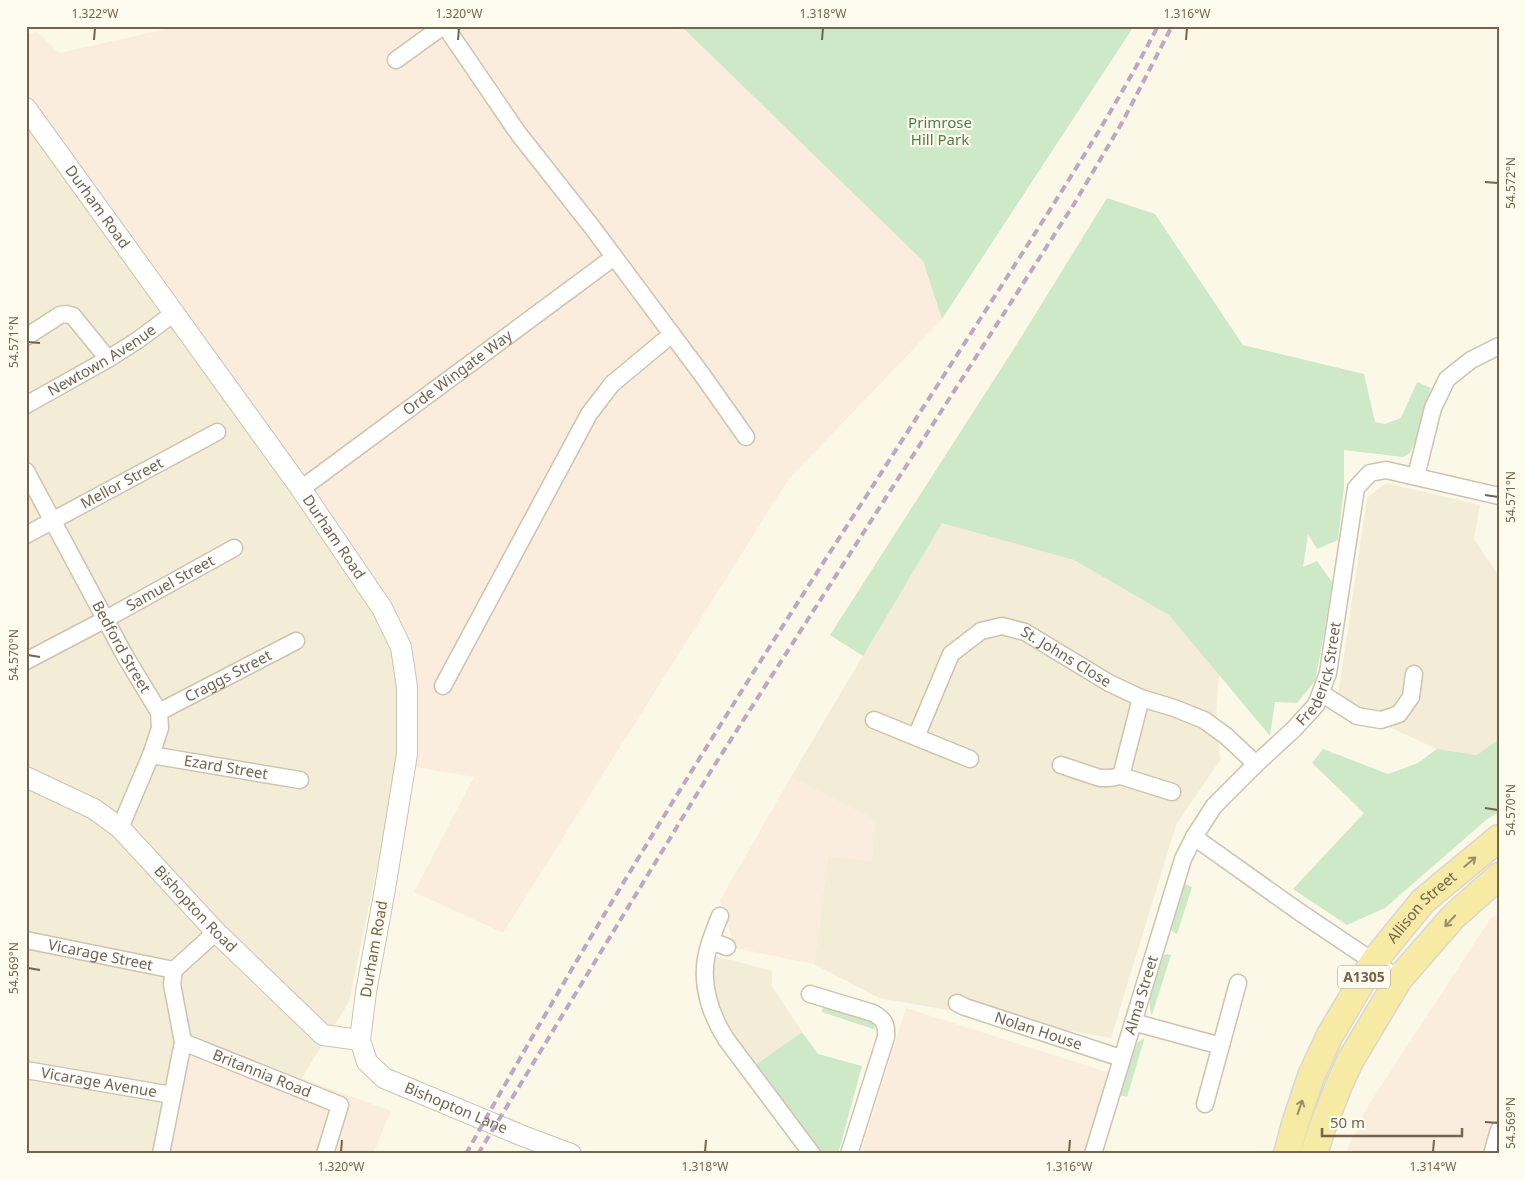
<svg xmlns="http://www.w3.org/2000/svg" width="1525" height="1180" font-family="'Noto Sans',sans-serif">
<style>
.residential{fill:#f3ecd7}
.commercial{fill:#fbeddd}
.green{fill:#cde9c7}
.lines{fill:none;stroke-linecap:round;stroke-linejoin:round}
.minor-casing{stroke:#cdc3af;stroke-width:19}
.tertiary-casing{stroke:#cdc3af;stroke-width:22}
.primary-casing{stroke:#dbd7d1;stroke-width:29}
.minor{stroke:#fff;stroke-width:16}
.tertiary{stroke:#fff;stroke-width:20}
.primary{stroke:#f6eaa5;stroke-width:26}
.rail{stroke:#bea6c5;stroke-width:4;stroke-dasharray:8 5;stroke-linecap:butt}
.oneway{stroke:#9b8c67}
.ticks{fill:none;stroke:#74644d;stroke-width:2}
.labels{text-anchor:middle;stroke-width:4.5;stroke-linejoin:round;paint-order:stroke}
.shield{fill:#fefcee;stroke:#9d927d;stroke-width:1}
.shield-label{font-size:14px;font-weight:bold;fill:#74644d}
.park-label{font-size:15px;fill:#4c7f49;stroke:#fefcee}
.street-label{font-size:15px;fill:#74644d;stroke:#fefcee}
.neatline{fill:none;stroke:#74644d;stroke-width:2}
.ticks-label{font-size:12px;text-anchor:middle;fill:#74644d}
</style>
<rect width="100%" height="100%" fill="#fbf8e8"/>
<!-- residential -->
<path class="residential" d="M 26,121 L 396,643 L 398,764 L 349,1002 L 301,1079 L 187,1037 L 153,1154 L 26,1154 Z
M 1386,483 L 1480,505 L 1474,539 L 1499,576 L 1499,739 L 1477,755 L 1437,749 L 1337,703 L 1367,498 Z
M 942,522 L 1074,560 L 1170,615 L 1219,673 L 1216,717 L 1220,760 L 1176,825 L 1111,1038 L 879,998 L 814,964 L 828,856 L 876,821 L 791,777 Z
M 712,955 L 772,971 L 772,986 L 802,1032 L 754,1066 L 716,1013 L 710,975 Z"/>
<!-- commercial -->
<path class="commercial" d="M 180,26 L 681,26 L 923,261 L 942,319 L 788,480 L 503,933 L 414,892 L 474,777 L 398,764 L 396,643 L 26,121 L 26,35 L 37,31 L 59,53 Z
M 791,777 L 876,820 L 872,861 L 828,857 L 814,964 L 735,948 L 720,900 Z
M 1499,913 L 1499,1154 L 1345,1154 L 1366,1109 L 1490,919 Z
M 906,1008 L 1116,1075 L 1093,1154 L 860,1154 Z
M 187,1036 L 391,1111 L 373,1154 L 153,1154 Z"/>
<!-- green -->
<path class="green" d="M 681,26 L 1134,26 L 942,319 L 923,261 Z
M 1107,198 L 1155,214 L 1243,345 L 1364,374 L 1375,422 L 1385,424 L 1401,418 L 1417,382 L 1431,388 L 1419,433 L 1410,453 L 1403,457 L 1344,450 L 1344,487 L 1338,540 L 1317,549 L 1308,534 L 1303,567 L 1317,561 L 1332,582 L 1325,628 L 1315,681 L 1297,703 L 1275,702 L 1270,736 L 1169,615 L 1074,560 L 942,523 L 863,656 L 830,635 L 1015,347 Z
M 1499,739 L 1499,812 L 1486,820 L 1385,908 L 1347,925 L 1293,889 L 1364,813 L 1312,763 L 1323,749 L 1388,774 L 1418,763 L 1437,749 L 1477,755 Z
M 1185,884 L 1192,887 L 1177,934 L 1171,930 Z
M 1167,954 L 1171,955 L 1152,1015 C 1144,1001 1159,971 1164,955 Z
M 827,1006 C 840,1009 873,1013 875,1028 L 873,1029 L 822,1012 L 822,1009 Z
M 802,1032 L 818,1054 L 862,1066 L 838,1154 L 822,1154 L 754,1066 Z
M 1144,1038 L 1144,1040 L 1127,1097 L 1120,1095 L 1137,1043 Z"/>
<g class="lines">
<!-- minor casing -->
<g class="minor-casing">
<g id="minor">
<path d="M 445,26 L 518,133 L 592,227 L 703,376 L 746,437"/>
<path d="M 396,60 L 443,26"/>
<path d="M 26,337 L 60,315 L 66,314 L 73,316 L 108,359"/>
<path id="s1" d="M 26,405 L 108,359 L 138,340 L 174,313"/>
<path id="s2" d="M 26,471 L 125,656 L 159,712 L 160,728 L 151,755 L 120,828"/>
<path d="M 1416,476 L 1433,408 L 1447,379 L 1471,360 L 1499,346"/>
<path id="s3" d="M 301,489 L 614,257"/>
<path id="s4" d="M 26,535 L 217,432"/>
<path id="s5" d="M 26,661 L 106,619 L 234,548"/>
<path d="M 443,686 L 589,414 L 612,384 L 672,334"/>
<path d="M 1321,693 L 1357,716 L 1381,720 L 1399,714 L 1411,697 L 1414,674"/>
<path id="s6" d="M 159,712 L 296,641"/>
<path d="M 874,720 L 970,759"/>
<path id="s7" d="M 916,737 L 951,654 L 981,631 L 1002,626 L 1025,632 L 1109,683 L 1141,698 L 1174,708 L 1204,720 L 1226,736 L 1256,764"/>
<path id="s8" d="M 151,755 L 300,780"/>
<path d="M 1061,765 L 1100,778 L 1110,778 L 1121,776 L 1172,792"/>
<path d="M 1121,776 L 1141,698"/>
<path d="M 1194,837 L 1298,911 L 1399,979"/>
<path d="M 720,916 C 715,928 710,941 707,953 C 700,983 710,1014 726,1039 L 812,1154"/>
<path id="s9" d="M 26,940 L 174,970"/>
<path d="M 711,941 L 727,947"/>
<path d="M 810,994 L 873,1013 C 884,1019 887,1024 886,1037 L 849,1154"/>
<path id="s10" d="M 957,1003 L 965,1007 L 1121,1058"/>
<path d="M 1133,1022 L 1221,1046"/>
<path id="s11" d="M 183,1042 L 340,1105 L 325,1154"/>
<path id="s12" d="M 26,1070 L 172,1095"/>
<path d="M 1205,1104 L 1238,983"/>
<path d="M 161,1154 L 183,1042 L 172,984 L 174,970 L 216,932"/>
<path id="s13" d="M 1093,1154 L 1183,859 L 1194,837 L 1214,806 L 1256,764 L 1294,729 L 1316,705 L 1328,673 L 1356,488 L 1370,473 L 1386,470 L 1499,496"/>
<path d="M 1492,1154 L 1499,1130"/>
</g>
</g>
<!-- tertiary casing -->
<g class="tertiary-casing">
<g id="tertiary">
<path id="s14" d="M 26,108 L 301,489 L 382,608 L 401,647 L 407,687 L 407,754 L 385,889 L 366,992 L 360,1040 L 367,1062 L 384,1078 L 523,1136 L 571,1154"/>
<path id="s15" d="M 26,777 L 94,809 L 120,828 L 216,932 L 323,1035 L 360,1040"/>
</g>
</g>
<!-- primary casing -->
<g class="primary-casing">
<g id="primary">
<path id="s16" d="M 1287,1154 L 1295,1124 L 1311,1076 L 1330,1035 L 1374,961 L 1423,901 L 1499,838"/>
<path d="M 1314,1154 L 1322,1128 L 1339,1085 L 1350,1061 L 1399,979 L 1453,917 L 1499,876"/>
</g>
</g>
<!-- minor -->
<use href="#minor" class="minor"/>
<!-- tertiary -->
<use href="#tertiary" class="tertiary"/>
<!-- primary -->
<use href="#primary" class="primary"/>
<!-- rail -->
<path class="rail" d="M 466,1154 C 591,929 727,711 867,495 C 917,417 968,338 1018,260 C 1067,183 1116,107 1158,26
M 478,1154 L 714,766 L 1074,204 L 1123,121 L 1172,26"/>
</g>
<!-- one-way arrows -->
<defs><path id="oneway-shaft" d="M-6 0H5M1.5-3L5.5 0L1.5 3" fill="none" stroke-width="1.6" stroke-linecap="round" stroke-linejoin="round" transform="scale(1.25)"/></defs>
<g class="oneway">
<use href="#oneway-shaft" transform="translate(1470 862) rotate(-40)"/>
<use href="#oneway-shaft" transform="translate(1450 921) rotate(133)"/>
<use href="#oneway-shaft" transform="translate(1300 1107) rotate(-71)"/>
</g>
<!-- ticks -->
<path class="ticks" d="M 94,40 L 95,28M 458,40 L 459,28M 822,40 L 823,28M 1186,40 L 1187,28M 1485,182 L 1498,183M 28,342 L 40,343M 1485,495 L 1498,497M 28,655 L 40,657M 1485,808 L 1498,810M 28,968 L 40,970M 1485,1122 L 1498,1123M 341,1152 L 342,1140M 705,1152 L 706,1140M 1069,1152 L 1070,1140M 1433,1152 L 1434,1140"/>
<g class="labels">
<!-- shield labels -->
<rect class="shield" x="1338" y="965.5" width="52" height="23" rx="4"/>
<g class="shield-label">
<text x="1364" y="982">A1305</text>
</g>
<!-- park labels -->
<g class="park-label">
<text x="940" y="128">Primrose<tspan x="940" dy="17">Hill Park</tspan></text>
</g>
<!-- street labels -->
<g class="street-label">
<text dy="5" stroke="none"><textPath href="#s14" startOffset="122">Durham Road</textPath></text>
<text dy="5" stroke="none"><textPath href="#s1" startOffset="88">Newtown Avenue</textPath></text>
<text dy="5" stroke="none"><textPath href="#s3" startOffset="195">Orde Wingate Way</textPath></text>
<text dy="5" stroke="none"><textPath href="#s4" startOffset="109">Mellor Street</textPath></text>
<text dy="5" stroke="none"><textPath href="#s14" startOffset="528">Durham Road</textPath></text>
<text dy="5" stroke="none"><textPath href="#s5" startOffset="164">Samuel Street</textPath></text>
<text dy="5" stroke="none"><textPath href="#s2" startOffset="200">Bedford Street</textPath></text>
<text dy="5" stroke="none"><textPath href="#s7" startOffset="221">St. Johns Close</textPath></text>
<text dy="5" stroke="none"><textPath href="#s13" startOffset="544">Frederick Street</textPath></text>
<text dy="5" stroke="none"><textPath href="#s6" startOffset="78">Craggs Street</textPath></text>
<text dy="5" stroke="none"><textPath href="#s8" startOffset="76">Ezard Street</textPath></text>
<text dy="5" stroke="none"><textPath href="#s15" startOffset="218">Bishopton Road</textPath></text>
<text dy="5" stroke="none"><textPath href="#s16" startOffset="285">Allison Street</textPath></text>
<text transform="translate(374 949) rotate(-80)" y="5">Durham Road</text>
<text dy="5" stroke="none"><textPath href="#s9" startOffset="76">Vicarage Street</textPath></text>
<text dy="5" stroke="none"><textPath href="#s13" startOffset="166">Alma Street</textPath></text>
<text dy="5" stroke="none"><textPath href="#s10" startOffset="86">Nolan House</textPath></text>
<text dy="5" stroke="none"><textPath href="#s11" startOffset="85">Britannia Road</textPath></text>
<text dy="5" stroke="none"><textPath href="#s12" startOffset="74">Vicarage Avenue</textPath></text>
<text dy="5" stroke="none"><textPath href="#s14" startOffset="1179">Bishopton Lane</textPath></text>
</g>
</g>
<!-- border -->
<rect width="1525" height="1180" fill="none" stroke="#fefcee" stroke-width="55"/>
<!-- scale -->
<path d="M1322 1128v8h140v-8" fill="none" stroke="#74644d" stroke-width="2.5"/>
<text x="1330" y="1128" font-size="15" fill="#74644d" stroke="#fefcee" stroke-width="4" paint-order="stroke">50 m</text>
<rect x="28" y="28" width="1470" height="1124" class="neatline"/>
<g class="ticks-label">
<text x="95" y="18">1.322°W</text>
<text x="459" y="18">1.320°W</text>
<text x="823" y="18">1.318°W</text>
<text x="1187" y="18">1.316°W</text>
<text transform="translate(1511 183) rotate(-90)" y="4">54.572°N</text>
<text transform="translate(14 342) rotate(-90)" y="4">54.571°N</text>
<text transform="translate(1511 497) rotate(-90)" y="4">54.571°N</text>
<text transform="translate(14 655) rotate(-90)" y="4">54.570°N</text>
<text transform="translate(1511 810) rotate(-90)" y="4">54.570°N</text>
<text transform="translate(14 968) rotate(-90)" y="4">54.569°N</text>
<text transform="translate(1511 1123) rotate(-90)" y="4">54.569°N</text>
<text x="341" y="1171">1.320°W</text>
<text x="705" y="1171">1.318°W</text>
<text x="1069" y="1171">1.316°W</text>
<text x="1433" y="1171">1.314°W</text>
</g>
</svg>
